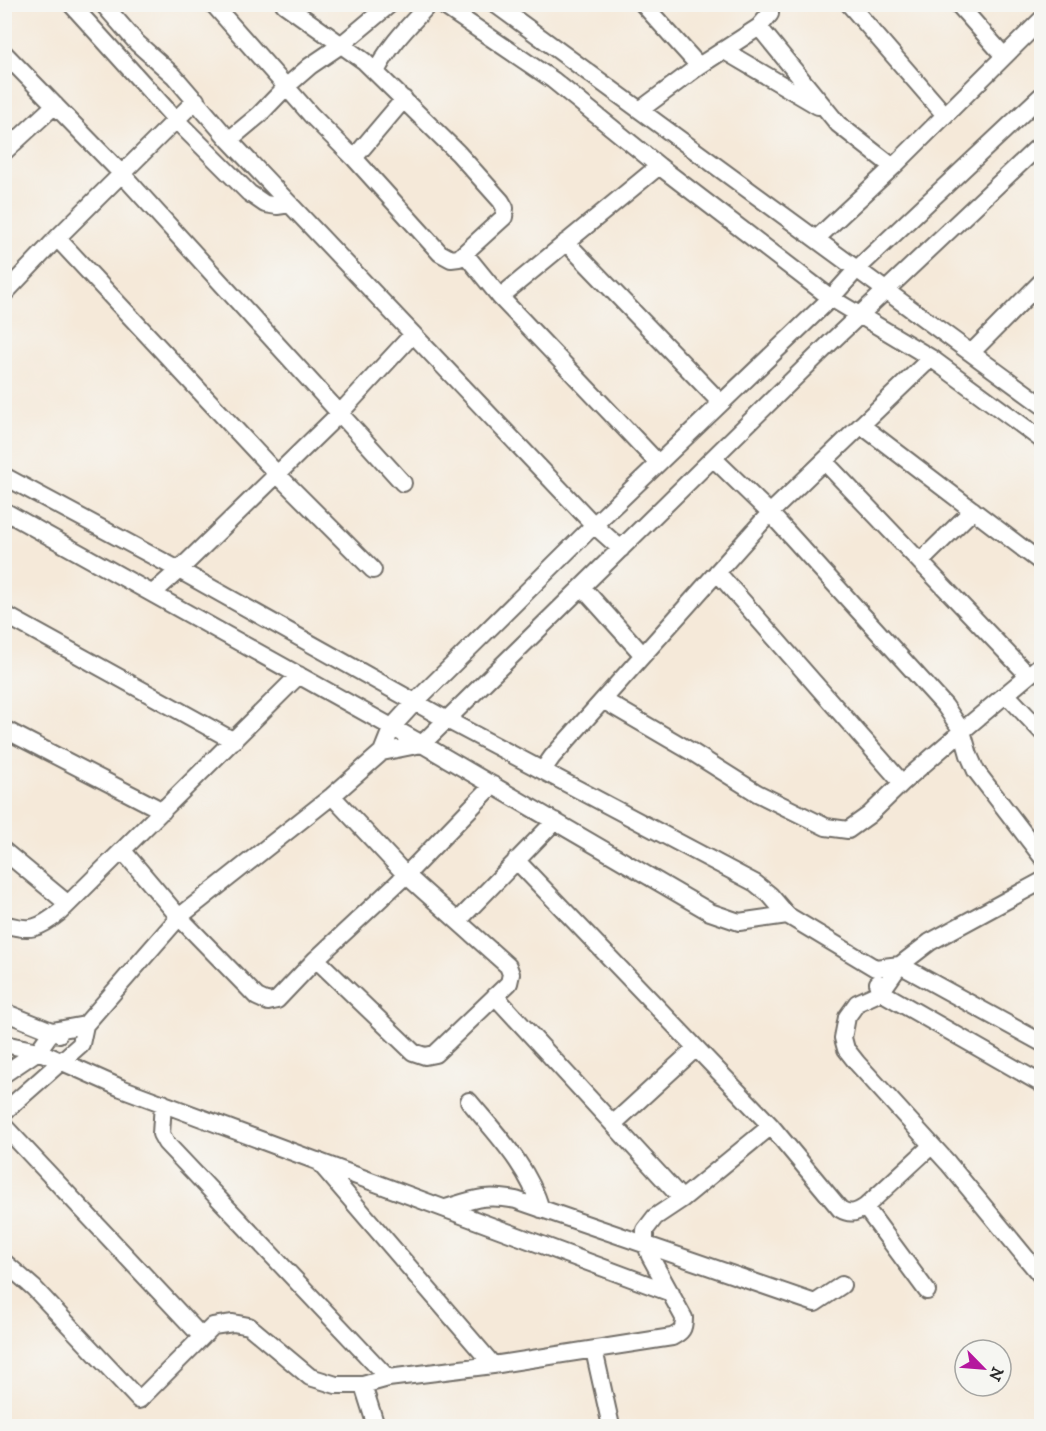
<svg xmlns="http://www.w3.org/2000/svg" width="1046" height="1431" font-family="'IM FELL DW Pica',serif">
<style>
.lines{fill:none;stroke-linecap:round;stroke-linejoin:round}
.minor-casing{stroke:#726e68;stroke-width:20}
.minor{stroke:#fff;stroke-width:16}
</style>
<rect width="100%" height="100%" fill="#f6f6f2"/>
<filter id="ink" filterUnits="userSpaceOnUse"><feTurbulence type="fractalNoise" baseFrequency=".0167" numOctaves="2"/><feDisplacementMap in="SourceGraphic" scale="12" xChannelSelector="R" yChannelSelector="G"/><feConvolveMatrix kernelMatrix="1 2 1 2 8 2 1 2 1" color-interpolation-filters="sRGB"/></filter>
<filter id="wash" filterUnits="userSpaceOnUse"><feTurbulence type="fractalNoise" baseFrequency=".008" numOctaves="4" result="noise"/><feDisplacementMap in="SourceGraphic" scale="24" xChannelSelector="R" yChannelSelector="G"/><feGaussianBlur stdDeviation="1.35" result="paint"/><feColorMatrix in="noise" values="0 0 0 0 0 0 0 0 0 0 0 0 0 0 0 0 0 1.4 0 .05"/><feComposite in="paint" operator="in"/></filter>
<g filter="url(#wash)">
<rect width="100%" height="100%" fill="#f5e9d9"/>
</g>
<g filter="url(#ink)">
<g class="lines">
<!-- minor casing -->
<g class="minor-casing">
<path id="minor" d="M 71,4 L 176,120 L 249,193 L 265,204 L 277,206 L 290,204
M 103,4 L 137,43 L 174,76 L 229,140 L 594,525 L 621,549
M 213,4 L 311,115 L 354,158 L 440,253 L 451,259 L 459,258 L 504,217 L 505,208 L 501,201 L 458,153 L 364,61 L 284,4
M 441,4 L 553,80 L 659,166 L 831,298 L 931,358 L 1042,440
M 495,4 L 1042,405
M 643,4 L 699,66
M 849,4 L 945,115
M 958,4 L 1004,56
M 759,27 L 838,124 L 893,167
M 723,50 L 818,106
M 4,53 L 122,174 L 403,483
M 376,72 C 389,45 409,26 429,4
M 640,110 L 699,66 L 759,27 L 770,14 L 770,4
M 229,140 L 259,115 L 287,86 L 310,66 L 341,45 L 390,4
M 4,152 L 55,105
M 354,158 L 404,99
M 57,238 L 277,474 L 373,570
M 816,239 L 893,167 L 1042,19
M 566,242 L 721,403
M 465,254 L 500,297 L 659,166
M 4,294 L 57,238 L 196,100
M 500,297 L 658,463
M 971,353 L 1042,281
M 861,425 L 1042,563
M 713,458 L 770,513 L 945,706 L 962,731 L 1042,664
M 824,461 L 1028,675
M 4,476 L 179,570 L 447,720 L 755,883 L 770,895 L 787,915 L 875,968 L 900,965 L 1042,1043
M 4,511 L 422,744 L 710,912 L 739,922 L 787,915
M 920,562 L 973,510
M 717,572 L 902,783
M 582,587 L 643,655
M 153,593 L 179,570 L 340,413 L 413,334
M 4,614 L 234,741
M 1007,695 L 1042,732
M 603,700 L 692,752 L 757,793 L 826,827 L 848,830 L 869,815 L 902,783 L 962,731 L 969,755 L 976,771 L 1042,857
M 4,729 L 163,811
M 382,752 L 422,744 L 830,343 L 1042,143
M 543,770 L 552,757 L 770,513 L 931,358
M 332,796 L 406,875 L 508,966 L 511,974 L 509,983 L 435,1054 L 425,1056 L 413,1052 L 316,959 L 406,875 L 493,785
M 4,851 L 68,904
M 123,851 L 179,917 L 257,997 L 268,1002 L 277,1000 L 316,959
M 516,860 L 771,1126
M 1042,881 L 930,942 L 900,965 L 881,992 L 857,1003 L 847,1017 L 843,1038 L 846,1049 L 857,1063 L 948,1163 L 1042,1277
M 458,921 L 555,821
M 4,924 C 30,932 39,929 60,912 L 299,675
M 878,983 L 881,992 L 1042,1084
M 495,996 L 682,1199
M 4,1012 L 59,1034
M 4,1044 L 38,1051 L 121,1088 L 671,1293
M 4,1074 L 38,1051 L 52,1031 L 85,1025
M 469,1101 C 497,1135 528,1166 541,1209
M 163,1103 L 161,1134 L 166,1143 L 388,1378
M 4,1112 L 81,1044 L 85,1025 L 179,917 L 332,796 L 382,752 L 392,727 L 415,702 L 594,525 L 831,298 L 857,269 L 1042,95
M 613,1124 L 696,1048
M 4,1126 L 202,1337
M 318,1161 L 493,1365
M 865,1207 L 927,1291
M 446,1208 C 475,1199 485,1194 516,1200 L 815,1303 L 842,1285
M 4,1262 L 34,1288 L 139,1400 L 213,1326 L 233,1323 L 249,1326 L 310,1377 L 336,1385 L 363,1385 L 388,1378 L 493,1365 L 672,1337 C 682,1332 684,1329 684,1318 L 650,1256 L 645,1242 L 645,1230 L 655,1217 L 682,1199 L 771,1126 L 840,1209 C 850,1215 856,1213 865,1207 L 931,1146
M 594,1350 L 611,1426
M 363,1385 L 376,1426"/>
</g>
<!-- minor -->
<use href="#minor" class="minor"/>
</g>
</g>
<!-- margin -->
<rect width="1046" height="1431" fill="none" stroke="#f6f6f2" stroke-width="24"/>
<!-- north arrow -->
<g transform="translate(983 1368) rotate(115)"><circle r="28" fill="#f6f6f2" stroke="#a5a5a2" stroke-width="1.5"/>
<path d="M0-4.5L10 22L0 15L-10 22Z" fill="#b5179e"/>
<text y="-9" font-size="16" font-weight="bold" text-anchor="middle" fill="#2b2b2b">N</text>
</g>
</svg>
